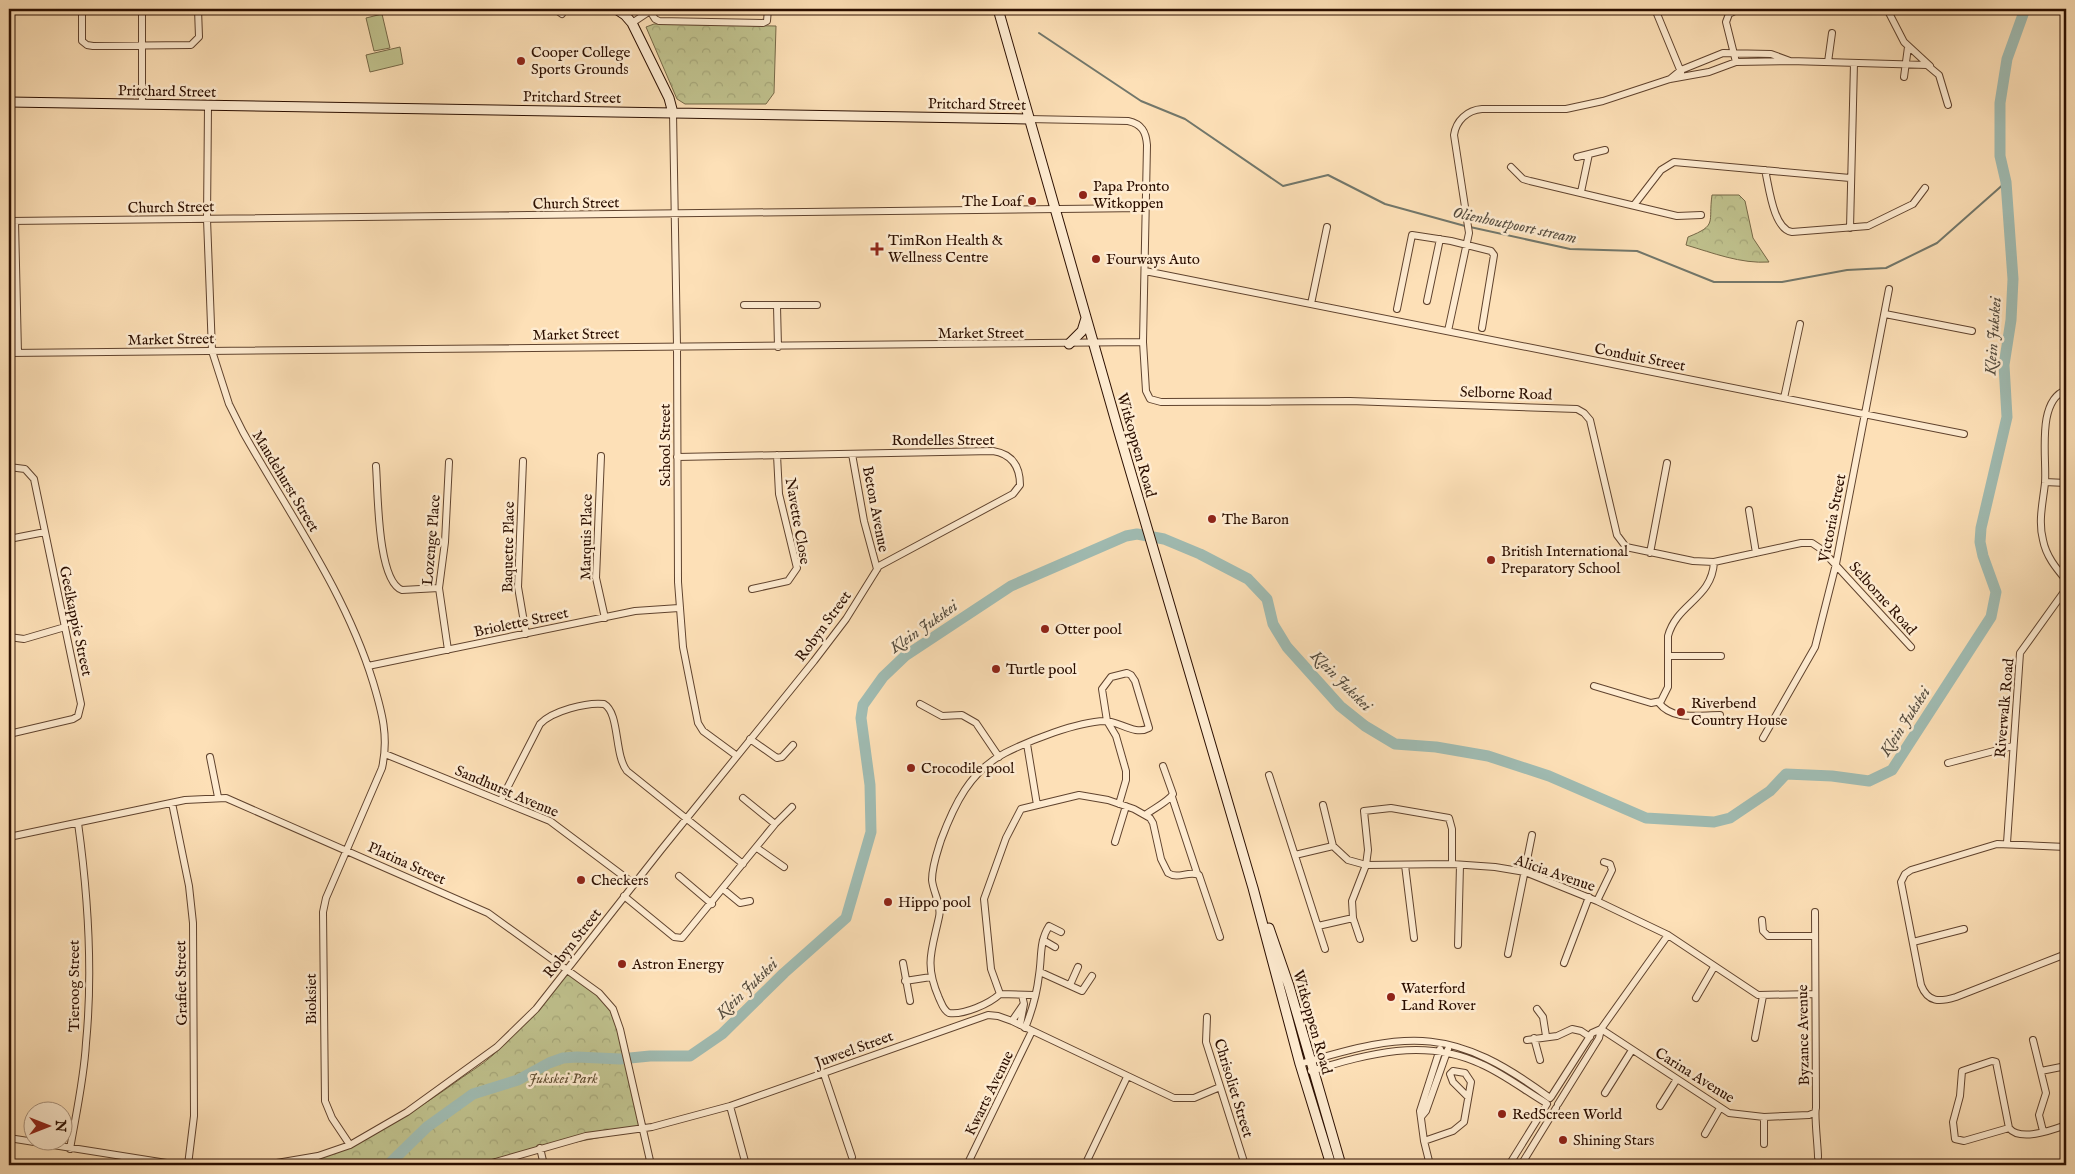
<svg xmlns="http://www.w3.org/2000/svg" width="2075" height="1174" font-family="'IM FELL English',serif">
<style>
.forest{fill:url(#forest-crowns);stroke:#766847}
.garden{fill:#c0c28e;stroke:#766847}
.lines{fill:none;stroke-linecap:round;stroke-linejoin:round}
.stream{stroke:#72776b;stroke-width:2}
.river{stroke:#a0bcb3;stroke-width:11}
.street-casing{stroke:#60432e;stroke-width:8}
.secondary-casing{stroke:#2c0f00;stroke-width:11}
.street{stroke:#feebd0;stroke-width:6}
.secondary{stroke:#feebd0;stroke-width:9}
.poi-dot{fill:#8f2418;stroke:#feebd0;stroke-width:2}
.labels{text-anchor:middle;stroke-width:5;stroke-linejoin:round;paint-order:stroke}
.poi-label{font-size:15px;fill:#2c0f00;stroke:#feebd0;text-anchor:start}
.street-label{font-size:15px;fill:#2c0f00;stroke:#feebd0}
.park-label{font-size:15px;font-style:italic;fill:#604e32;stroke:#feebd0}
.water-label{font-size:16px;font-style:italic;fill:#554c3f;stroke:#feebd0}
</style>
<defs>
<pattern id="forest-crowns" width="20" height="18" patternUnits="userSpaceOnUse" patternTransform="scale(1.25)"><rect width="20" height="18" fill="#c0c28e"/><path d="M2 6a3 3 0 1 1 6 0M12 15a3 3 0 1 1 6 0" fill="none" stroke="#a5a679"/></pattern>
</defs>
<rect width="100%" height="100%" fill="#fde0b7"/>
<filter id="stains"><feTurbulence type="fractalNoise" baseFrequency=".004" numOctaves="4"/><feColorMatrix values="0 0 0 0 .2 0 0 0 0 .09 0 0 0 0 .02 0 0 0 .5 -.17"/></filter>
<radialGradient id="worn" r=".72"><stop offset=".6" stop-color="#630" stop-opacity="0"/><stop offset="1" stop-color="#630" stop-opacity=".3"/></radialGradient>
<!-- forest -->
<path class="forest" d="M 654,24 L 776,26 L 774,93 L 766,104 L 685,104 L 677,99 L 646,27 Z
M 1712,195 L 1739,195 L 1745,201 L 1753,238 L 1769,262 C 1741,264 1713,253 1686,245 L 1688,237 C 1718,225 1708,223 1712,195 Z
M 9,227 L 10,227 L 13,348 L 9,348 Z
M 570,971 L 613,1009 L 643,1129 L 540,1149 L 491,1165 L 295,1165 C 353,1148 404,1119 453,1084 C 466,1074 481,1066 493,1055 C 521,1029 545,1000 570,971 Z"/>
<!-- garden -->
<path class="garden" d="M 382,14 L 390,48 L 374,51 L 366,18 Z
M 400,47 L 403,64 L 370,72 L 366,55 Z"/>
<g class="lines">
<!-- stream -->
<path class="stream" d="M 1039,33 L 1141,101 L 1185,119 L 1283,186 L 1328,175 L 1385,204 L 1465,226
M 1470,227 L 1570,249 L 1637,251 L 1714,282 L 1782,282 L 1847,270 L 1886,268 L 1937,243 L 2006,182"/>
<!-- river -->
<path class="river" d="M 388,1165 L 427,1127 L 473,1094 L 518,1080 L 549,1063 L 563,1058 L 577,1057 L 620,1059 L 650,1056 L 690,1056 L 722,1034 L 784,973 L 846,918 L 871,832 L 870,785 L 861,718 L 863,705 L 883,677 L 905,656 L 1011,586 L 1126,536 L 1137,534 L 1164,539 L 1200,554 L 1248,579 L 1267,599 L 1273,624 L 1287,647 L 1340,706 L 1365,726 L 1395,744 L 1436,747 L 1488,756 L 1549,776 L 1646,818 L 1714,822 L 1730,818 L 1770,791 L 1786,774 L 1832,776 L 1869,781 L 1892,770 L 1991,617 L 1996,592 L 1983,556 L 1980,542 L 1981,528 L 2007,417 L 2004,365 L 2011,320 L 2013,279 L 2006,182 L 2000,156 L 2000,103 L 2007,59 L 2025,9"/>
<!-- street casing -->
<g class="street-casing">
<path id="street" d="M 82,9 L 82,41 L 87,45 L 93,46 L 191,45 L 199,37 L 198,9
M 555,9 L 562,14
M 1057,9 L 1085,11 L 1096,9
M 1655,9 L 1681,72
M 1887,9 L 1904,42 L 1930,66
M 632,23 L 650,11 L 655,19 L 659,21 L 763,23 L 767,21 L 768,9
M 1736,62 L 1726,22 L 1729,14 L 1739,9
M 1828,62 L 1832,33
M 2066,65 L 2066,95
M 1904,77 L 1908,47
M 1670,79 L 1681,70 L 1723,53 L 1771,54 L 1790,61
M 142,104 L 142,9
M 208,106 L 207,219 L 212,351 L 229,404 L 243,432 C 289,514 345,591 373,682 C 382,712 389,737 382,768 L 326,898 L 323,912 L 325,1101 L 332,1118 L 350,1145
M 673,113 L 677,346 L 678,582 L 683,647 L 698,723 L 703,731 L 737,756
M 1028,119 L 1128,121 C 1142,124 1146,132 1147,145 L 1143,342 L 1146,391 L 1150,399 L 1161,402 L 1350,401 L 1577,409 L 1584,413 L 1590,420 L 1617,535 L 1626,547 L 1693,561 L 1714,562 L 1801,543 L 1812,543 L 1821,549 L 1911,647
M 1577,157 L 1605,150
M 1511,167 L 1523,179 L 1530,181 L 1677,216 L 1701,215
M 1765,170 C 1769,186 1773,229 1792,232 L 1868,226 L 1913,204 L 1925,188
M 1581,192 L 1589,154
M 1634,205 L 1661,170 L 1674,162 L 1850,178
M 9,221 L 1144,208
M 15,221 L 18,353
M 1850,228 L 1854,63
M 2066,261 L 2066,309
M 1145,271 L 1964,434
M 1427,301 L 1440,239
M 1311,304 L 1327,227
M 744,305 L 817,305
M 777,306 L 778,347
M 1397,309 L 1412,235 L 1451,241 L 1491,251 L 1494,255 L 1482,328
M 1885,314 L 1972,331
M 1448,331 L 1469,233 L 1454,135 C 1456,121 1467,110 1482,109 L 1566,109 L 1603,101 L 1670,79 L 1709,72 L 1736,62 L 1790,61 L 1927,65 L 1939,75 L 1948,105
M 9,353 L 1143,342
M 2066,390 C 2036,401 2047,458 2045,483 C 2043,502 2038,521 2043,540 C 2046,556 2056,568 2066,580
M 1784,398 L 1800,324
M 852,454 L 864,521 L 877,569
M 601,456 L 596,578 L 605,618
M 523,461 L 518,587 L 526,634
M 376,466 C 378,490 377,581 402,590 L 439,588
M 9,467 L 25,469 L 34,479 L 81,704 L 78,716 L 73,719 L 9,734
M 2045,482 L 2066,483
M 1749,510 L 1756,553
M 9,539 L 45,532
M 1650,553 L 1667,463
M 752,589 L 788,581 L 797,568 L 779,494 L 777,455
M 9,637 L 24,639 L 65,627
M 448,650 L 439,588 L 445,542 L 449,462
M 1668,656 L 1721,656
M 368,666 L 635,611 L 679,608
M 1594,686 L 1651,703 L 1661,701 L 1668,687 L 1668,636 C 1677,603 1712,599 1714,562
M 1659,703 C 1673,721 1699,715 1720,715
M 920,704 L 942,716 L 962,715 L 976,723 L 999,757
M 1763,738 L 1815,647 L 1836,564 L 1889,289
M 750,739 L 777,758 L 782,757 L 793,745
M 1027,744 L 1037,805
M 385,754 L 550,821 L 634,884
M 210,757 L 218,797
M 1948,763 L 2013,746
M 1269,775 L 1325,949
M 1172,797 L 1197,873
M 743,798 L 775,824
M 501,800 L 540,724 C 552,711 587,702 604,704 C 620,713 614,755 627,771 L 743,864
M 172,803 L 189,886 L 193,923 L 194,1116 L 188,1165
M 1323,805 L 1333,846 L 1348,860 L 1366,865 L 1452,864 L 1495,867 L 1525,872 L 1597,901 L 1668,935 L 1758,995 L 1815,994
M 1145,815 C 1153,809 1169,801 1173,794 L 1163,766
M 9,837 L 185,800 L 226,798 L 488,913 L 599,993 L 613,1009 L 620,1029 L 651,1165
M 1115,842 L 1126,806
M 2007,843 L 2020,653 L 2066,589
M 2066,847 L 1997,844 L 1911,870 L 1905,874 L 1901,882 L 1921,985 C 1928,1003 1940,1002 1956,997 L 2066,954
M 757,848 L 784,867
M 1295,855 L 1333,846
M 1405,865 L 1414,938
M 679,876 L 712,904
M 723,889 L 740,903 L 750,901
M 624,896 L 674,937 L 682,938 L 775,824 L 792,807
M 1597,901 L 1612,870 L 1610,864 L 1604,862
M 1815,912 L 1816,1108 C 1814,1114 1818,1147 1818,1157
M 1762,920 L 1763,931 L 1768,936 L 1815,936
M 1318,926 L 1353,918
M 1360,939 L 1353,918 L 1352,901 L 1366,865 L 1368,850 L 1364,811 L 1391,808 L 1449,818 L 1452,829 L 1452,864
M 1043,940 L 1055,947
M 1913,942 L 1964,929
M 1458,945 L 1460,865
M 1508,954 L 1532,835
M 903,963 L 910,1001
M 1564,963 L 1589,897
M 1040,972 L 1082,991 L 1092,976
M 905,981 L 931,977
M 1070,985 L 1078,967
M 1000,994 C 989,1004 964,1015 949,1013 C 943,1010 942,1004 939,998 C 924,964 932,950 939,917 C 942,905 933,892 932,880 C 932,866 937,853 941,840 C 954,805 970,771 1005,753 C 1031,740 1076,722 1105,721 C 1119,721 1135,736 1149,728 L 1135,681 L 1131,675 L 1127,673 L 1111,677 L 1102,689 L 1107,721 L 1116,736 L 1126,771 L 1126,780 L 1119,804
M 1000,994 L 991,969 L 984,899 L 1006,838 L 1021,809 L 1079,795 L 1108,800 L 1134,809 L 1150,818 L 1153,823 L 1161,859 L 1168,873 C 1179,880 1188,870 1199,875 L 1220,937
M 1000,994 L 1034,995
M 1696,998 L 1714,967
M 1537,1009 L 1543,1017 L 1546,1036
M 1207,1017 L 1206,1042 L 1245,1165
M 1012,1021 L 1023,1005
M 1020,1025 L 1024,1004 L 1022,995
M 1025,1028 C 1032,1011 1037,993 1039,975 C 1042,957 1039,942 1049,926 L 1061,932
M 1601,1029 L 1729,1113 L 1764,1117 L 1809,1115 L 1814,1113
M 1534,1038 L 1540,1060
M 1755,1038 L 1763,996
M 1527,1040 L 1557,1036 L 1572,1029 L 1581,1031 L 1590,1037
M 2033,1040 L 2046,1093 L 2039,1115 L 2043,1131
M 1300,1064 C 1411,1030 1454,1027 1550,1098
M 1311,1071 C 1368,1054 1424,1037 1481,1064 C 1504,1074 1524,1090 1546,1103
M 2041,1071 L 2066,1066
M 824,1074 L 852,1157
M 1605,1093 L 1632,1050
M 1551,1097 L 1592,1033 L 1601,1029
M 1558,1104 L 1599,1038 L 1601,1029 L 1668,935
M 730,1106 L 746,1165
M 1660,1106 L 1677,1079
M 1421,1117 L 1426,1111 L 1448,1049
M 1764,1117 L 1764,1144
M 2009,1128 L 1964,1141 L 1955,1139 L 1953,1122 L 1960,1096 L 1962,1071 L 1992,1061 L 1996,1062 L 2009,1128 C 2020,1142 2052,1130 2066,1125
M 1705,1134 L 1720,1108
M 9,1138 L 179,1165
M 1424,1141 L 1453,1131 L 1464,1122 L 1471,1082 L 1465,1073 L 1453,1071 L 1450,1074 L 1453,1082 L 1468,1097
M 540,1148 L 544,1165
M 70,1149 C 76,1114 84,1079 86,1043 C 93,971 88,895 78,823
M 265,1165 L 318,1156 L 350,1145 L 407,1112 L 497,1047 L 536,1009 L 661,850 L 814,661 L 846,619 L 879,566 L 1013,494 L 1020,485 C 1020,466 1012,454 993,451 L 677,457
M 485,1165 L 586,1136 L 652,1127 L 730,1106 L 988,1015 L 998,1016 L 1012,1021 L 1174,1098 L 1194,1098 L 1220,1087
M 967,1165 L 1032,1031
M 1085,1165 L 1127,1077
M 1430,1165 L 1424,1141 L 1420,1111 L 1440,1049
M 1509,1165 L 1547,1104
M 1521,1165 L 1556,1108"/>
</g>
<!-- secondary casing -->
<g class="secondary-casing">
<path id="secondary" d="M 616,9 L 625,15 L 632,23 L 669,98 L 673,113
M 998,9 L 1118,429 L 1253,888 L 1300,1064 L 1331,1165
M 9,102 L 1028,119
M 1069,344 L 1082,331 L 1086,318
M 1269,928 L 1289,986 L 1341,1165"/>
</g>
<!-- street -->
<use href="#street" class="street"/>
<!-- secondary -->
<use href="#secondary" class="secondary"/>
</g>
<!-- markers -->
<g class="poi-dot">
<circle cx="521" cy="61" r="5"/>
<circle cx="1083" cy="195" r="5"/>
<circle cx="1032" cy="201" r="5"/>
<path d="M874.5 241.5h5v5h5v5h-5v5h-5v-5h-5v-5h5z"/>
<circle cx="1096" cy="259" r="5"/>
<circle cx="1212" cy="519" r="5"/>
<circle cx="1491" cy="560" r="5"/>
<circle cx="1045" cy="629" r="5"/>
<circle cx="996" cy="669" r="5"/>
<circle cx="1681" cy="712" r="5"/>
<circle cx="911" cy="768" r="5"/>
<circle cx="581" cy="880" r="5"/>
<circle cx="888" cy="902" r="5"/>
<circle cx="622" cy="964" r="5"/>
<circle cx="1391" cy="997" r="5"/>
<circle cx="1502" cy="1114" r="5"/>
<circle cx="1563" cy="1140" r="5"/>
</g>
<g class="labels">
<!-- poi labels -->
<g class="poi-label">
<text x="531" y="57">Cooper College<tspan x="531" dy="17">Sports Grounds</tspan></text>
<text x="1093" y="191">Papa Pronto<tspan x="1093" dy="17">Witkoppen</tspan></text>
<text x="1022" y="206" text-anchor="end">The Loaf</text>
<text x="888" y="245">TimRon Health &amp;<tspan x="888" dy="17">Wellness Centre</tspan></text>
<text x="1106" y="264">Fourways Auto</text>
<text x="1222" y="524">The Baron</text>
<text x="1501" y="556">British International<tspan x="1501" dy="17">Preparatory School</tspan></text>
<text x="1055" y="634">Otter pool</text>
<text x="1006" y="674">Turtle pool</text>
<text x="1691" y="708">Riverbend<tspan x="1691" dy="17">Country House</tspan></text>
<text x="921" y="773">Crocodile pool</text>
<text x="591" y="885">Checkers</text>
<text x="898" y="907">Hippo pool</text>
<text x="632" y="969">Astron Energy</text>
<text x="1401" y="993">Waterford<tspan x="1401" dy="17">Land Rover</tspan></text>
<text x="1512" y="1119">RedScreen World</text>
<text x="1573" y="1145">Shining Stars</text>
</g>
<!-- street labels -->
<g class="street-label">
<text transform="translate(167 91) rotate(1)" y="5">Pritchard Street</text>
<text transform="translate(572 97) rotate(1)" y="5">Pritchard Street</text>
<text transform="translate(977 104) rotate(1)" y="5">Pritchard Street</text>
<text transform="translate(576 203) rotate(-1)" y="5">Church Street</text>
<text transform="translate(171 207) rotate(-1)" y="5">Church Street</text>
<text x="981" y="338">Market Street</text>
<text transform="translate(576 334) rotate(-1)" y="5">Market Street</text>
<text transform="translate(171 339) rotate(-1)" y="5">Market Street</text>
<text transform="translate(1640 357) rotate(11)" y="5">Conduit Street</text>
<text transform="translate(1506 393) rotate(2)" y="5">Selborne Road</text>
<text x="943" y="445">Rondelles Street</text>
<text transform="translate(665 445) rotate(-90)" y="5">School Street</text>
<text transform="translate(1137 445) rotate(74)" y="5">Witkoppen Road</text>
<text transform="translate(286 481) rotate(59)" y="5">Maudehurst Street</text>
<text transform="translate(876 509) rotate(79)" y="5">Beton Avenue</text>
<text transform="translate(1832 518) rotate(-79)" y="5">Victoria Street</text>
<text transform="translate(798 521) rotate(80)" y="5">Navette Close</text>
<text transform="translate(586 537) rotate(-89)" y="5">Marquis Place</text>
<text transform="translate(431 540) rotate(-85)" y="5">Lozenge Place</text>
<text transform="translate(508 547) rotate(-89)" y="5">Baquette Place</text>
<text transform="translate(1883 598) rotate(48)" y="5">Selborne Road</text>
<text transform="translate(76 621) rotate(78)" y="5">Geelkappie Street</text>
<text transform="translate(521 622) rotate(-12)" y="5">Briolette Street</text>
<text transform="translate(823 626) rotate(-54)" y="5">Robyn Street</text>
<text transform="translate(2004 708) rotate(-85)" y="5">Riverwalk Road</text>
<text transform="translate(507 791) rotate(23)" y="5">Sandhurst Avenue</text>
<text transform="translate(407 863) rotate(24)" y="5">Platina Street</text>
<text transform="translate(1555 873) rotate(19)" y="5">Alicia Avenue</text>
<text transform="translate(572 943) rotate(-52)" y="5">Robyn Street</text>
<text transform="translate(181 983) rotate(-91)" y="5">Grafiet Street</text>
<text transform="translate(74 986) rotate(-90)" y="5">Tieroog Street</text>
<text transform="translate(311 999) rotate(-90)" y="5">Bioksiet</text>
<text transform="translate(1313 1022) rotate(74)" y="5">Witkoppen Road</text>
<text transform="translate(1803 1035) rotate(-91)" y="5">Byzance Avenue</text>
<text transform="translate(854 1049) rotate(-20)" y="5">Juweel Street</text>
<text transform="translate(1695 1075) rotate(32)" y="5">Carina Avenue</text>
<text transform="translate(1234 1088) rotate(73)" y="5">Chrisoliet Street</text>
<text transform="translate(989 1093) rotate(-64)" y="5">Kwarts Avenue</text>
</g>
<!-- park labels -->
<g class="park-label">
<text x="563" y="1083">Jukskei Park</text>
</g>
<!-- water labels -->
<g class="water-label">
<text transform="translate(1515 224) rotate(12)" y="6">Olienhoutpoort stream</text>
<text transform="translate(1992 336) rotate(-86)" y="6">Klein Jukskei</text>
<text transform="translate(923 626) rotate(-35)" y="6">Klein Jukskei</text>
<text transform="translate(1342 680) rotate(45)" y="6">Klein Jukskei</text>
<text transform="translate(1904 721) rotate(-57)" y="6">Klein Jukskei</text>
<text transform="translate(746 988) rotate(-44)" y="6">Klein Jukskei</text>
</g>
</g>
<!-- margin -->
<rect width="2075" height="1174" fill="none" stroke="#fde0b7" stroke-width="30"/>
<rect x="10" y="10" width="2055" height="1154" fill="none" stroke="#2c0f00" stroke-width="2.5"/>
<rect x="15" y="15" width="2045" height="1144" fill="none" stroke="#2c0f00"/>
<!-- north arrow -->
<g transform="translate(48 1126) rotate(90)"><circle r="24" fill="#feebd0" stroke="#aa937d"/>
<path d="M0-4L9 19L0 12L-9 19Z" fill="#8f2418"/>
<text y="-8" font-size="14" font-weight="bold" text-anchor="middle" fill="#2c0f00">N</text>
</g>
<rect width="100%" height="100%" filter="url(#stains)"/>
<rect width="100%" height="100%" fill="url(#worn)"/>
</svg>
